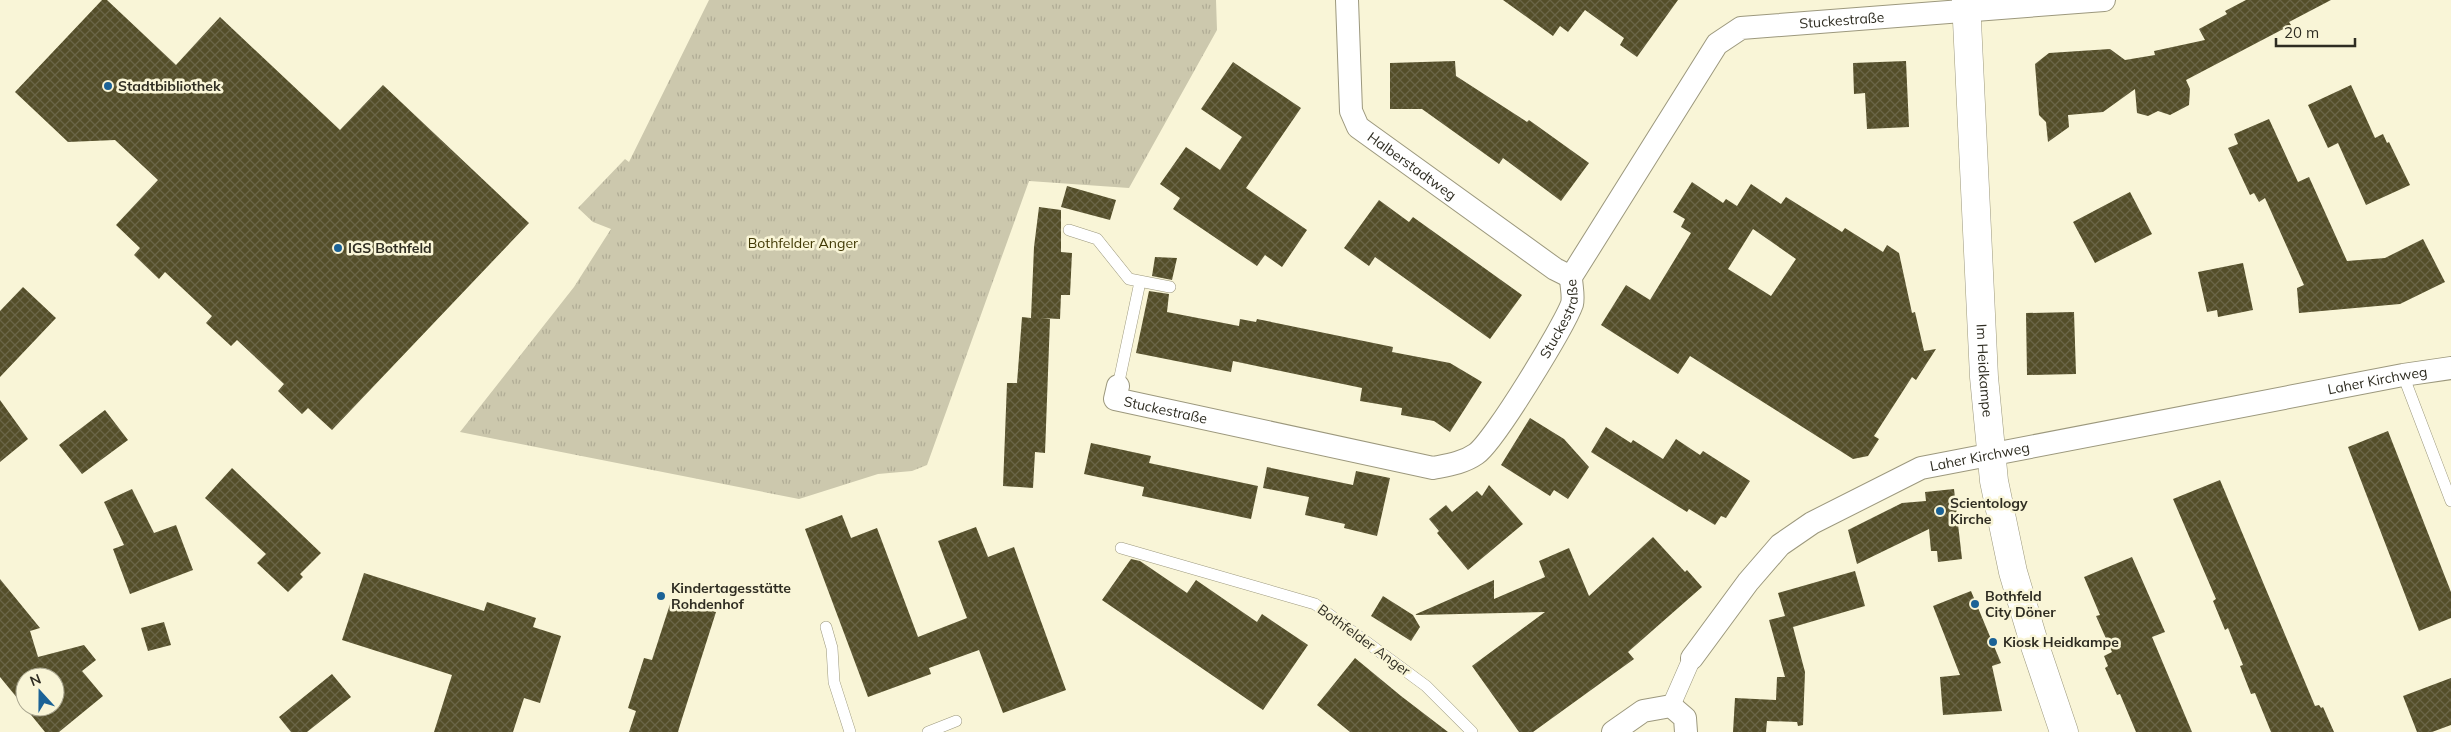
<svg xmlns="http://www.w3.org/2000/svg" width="2451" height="732" font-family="Mulish,sans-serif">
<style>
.grass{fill:url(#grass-tufts)}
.building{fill:url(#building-cross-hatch);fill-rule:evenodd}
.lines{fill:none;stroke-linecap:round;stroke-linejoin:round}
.service-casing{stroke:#9c987d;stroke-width:12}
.pedestrian-casing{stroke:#9c987d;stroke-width:19}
.minor-casing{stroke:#9c987d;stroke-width:24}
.tertiary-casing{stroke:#9c987d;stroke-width:29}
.service{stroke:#fff;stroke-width:11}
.pedestrian{stroke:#fff;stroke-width:18}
.minor{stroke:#fff;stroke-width:22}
.tertiary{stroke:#fff;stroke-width:28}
.poi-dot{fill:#1b6296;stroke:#f9f5d7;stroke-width:2}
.labels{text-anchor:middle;stroke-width:5;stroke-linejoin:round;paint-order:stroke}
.street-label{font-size:14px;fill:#2f2d22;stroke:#f9f5d7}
.poi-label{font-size:14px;font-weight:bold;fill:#2f2d22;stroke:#f9f5d7;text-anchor:start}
.park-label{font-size:14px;fill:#413905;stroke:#f9f5d7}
</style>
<defs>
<pattern id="grass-tufts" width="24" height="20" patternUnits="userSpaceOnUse" patternTransform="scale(1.25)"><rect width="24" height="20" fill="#ccc8ad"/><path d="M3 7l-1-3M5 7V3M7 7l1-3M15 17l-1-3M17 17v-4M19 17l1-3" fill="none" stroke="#b0ac95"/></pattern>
<pattern id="building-cross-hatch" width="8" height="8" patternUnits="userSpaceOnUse" patternTransform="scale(1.25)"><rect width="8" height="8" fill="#544e29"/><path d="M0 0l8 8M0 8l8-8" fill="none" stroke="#6a6547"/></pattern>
</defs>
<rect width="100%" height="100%" fill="#f9f5d7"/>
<!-- grass -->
<path class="grass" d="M 709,0 L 1216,0 L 1217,30 L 1129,188 L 1029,181 L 927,465 L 912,471 L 878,474 L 799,499 L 460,432 L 574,287 L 611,229 L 593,222 L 578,208 L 625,159 L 629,162 Z"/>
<!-- building -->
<path class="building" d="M 102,0 L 107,0 L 176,65 L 220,17 L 340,130 L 383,85 L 529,223 L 332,430 L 308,408 L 302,414 L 278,391 L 284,384 L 237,340 L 231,346 L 206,323 L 212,316 L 165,272 L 159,279 L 134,255 L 140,248 L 116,225 L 158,180 L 115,140 L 68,142 L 15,92 Z
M 1503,0 L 1678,0 L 1637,57 L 1620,45 L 1624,38 L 1585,10 L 1568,32 L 1560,26 L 1553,36 Z
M 2246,0 L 2331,0 L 2289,22 L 2291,25 L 2186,80 L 2190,89 L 2189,105 L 2170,115 L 2158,111 L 2148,116 L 2137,113 L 2135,89 L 2103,112 L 2068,115 L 2069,127 L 2048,142 L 2046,122 L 2039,115 L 2035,64 L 2049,53 L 2110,49 L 2125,60 L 2155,55 L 2154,51 L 2205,40 L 2199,29 L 2227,14 L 2225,11 Z
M 1455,61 L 1456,76 L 1527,122 L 1529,120 L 1589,163 L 1561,201 L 1503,158 L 1499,164 L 1422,109 L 1390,109 L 1390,63 Z
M 1906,61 L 1909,127 L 1867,129 L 1865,93 L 1854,94 L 1853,63 Z
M 1233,62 L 1301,108 L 1246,188 L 1307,230 L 1282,267 L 1265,255 L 1257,266 L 1173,209 L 1180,198 L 1160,184 L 1186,147 L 1220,170 L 1242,137 L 1201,109 Z
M 2351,85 L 2375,138 L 2383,134 L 2387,143 L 2389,142 L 2410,185 L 2366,205 L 2338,143 L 2328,148 L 2308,105 Z
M 2269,119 L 2298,182 L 2309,177 L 2347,261 L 2385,258 L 2423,239 L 2445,282 L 2400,304 L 2299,313 L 2297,288 L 2304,285 L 2265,198 L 2259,202 L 2254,193 L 2250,195 L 2228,148 L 2238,144 L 2234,134 Z
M 1692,182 L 1723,203 L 1726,199 L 1737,206 L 1751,184 L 1781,204 L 1786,197 L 1842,232 L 1845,228 L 1883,252 L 1887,245 L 1899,253 L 1912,313 L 1915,312 L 1924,351 L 1936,349 L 1916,380 L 1912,377 L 1874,436 L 1879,439 L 1868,456 L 1853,459 L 1690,356 L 1678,374 L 1601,325 L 1626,285 L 1650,300 L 1691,233 L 1681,227 L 1685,219 L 1673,212 ZM 1753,229 L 1796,259 L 1771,296 L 1728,269 Z
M 1067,186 L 1116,200 L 1110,220 L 1061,207 Z
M 2130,192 L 2152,234 L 2095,263 L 2073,222 Z
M 1379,200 L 1409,222 L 1413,217 L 1522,295 L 1490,339 L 1375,257 L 1369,266 L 1344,248 Z
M 1039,207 L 1061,210 L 1061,252 L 1072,253 L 1070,295 L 1061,295 L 1060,319 L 1041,318 L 1050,319 L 1045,453 L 1035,452 L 1033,488 L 1003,486 L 1007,383 L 1017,383 L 1022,317 L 1031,318 L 1034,247 Z
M 1155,257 L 1177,258 L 1172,280 L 1152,276 Z
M 2243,263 L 2253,310 L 2218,317 L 2217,310 L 2207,312 L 2198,272 Z
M 23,287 L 56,318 L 0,377 L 0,311 Z
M 1149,291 L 1169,294 L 1167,312 L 1239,326 L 1240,319 L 1256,322 L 1257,319 L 1393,347 L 1392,352 L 1450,363 L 1482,382 L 1450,432 L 1434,421 L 1401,415 L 1402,408 L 1360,401 L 1362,388 L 1233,361 L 1231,372 L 1136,353 Z
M 2074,312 L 2076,374 L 2027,375 L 2026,313 Z
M 0,400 L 28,439 L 0,462 Z
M 105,410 L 128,440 L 82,474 L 59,445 Z
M 1530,418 L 1564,439 L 1589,467 L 1568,499 L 1554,490 L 1550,496 L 1501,465 Z
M 1606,427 L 1631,443 L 1633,440 L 1663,459 L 1676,439 L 1700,455 L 1703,451 L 1750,481 L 1726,518 L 1721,516 L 1715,525 L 1689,509 L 1687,512 L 1591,452 Z
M 2388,431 L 2451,592 L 2451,618 L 2419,631 L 2348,447 Z
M 1091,443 L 1151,456 L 1149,463 L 1258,486 L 1251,519 L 1142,496 L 1144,487 L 1084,474 Z
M 1267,467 L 1353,485 L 1356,471 L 1390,478 L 1377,536 L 1344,528 L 1345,524 L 1305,515 L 1309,497 L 1263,488 Z
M 232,468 L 321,553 L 300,574 L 303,577 L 288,592 L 257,563 L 266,554 L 205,498 Z
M 2220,480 L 2315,706 L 2319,705 L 2321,708 L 2323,707 L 2334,732 L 2271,732 L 2255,693 L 2251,694 L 2240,666 L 2243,665 L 2228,628 L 2225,630 L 2213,601 L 2216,599 L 2173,499 Z
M 1489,485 L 1523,524 L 1468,570 L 1437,533 L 1439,531 L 1429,519 L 1446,505 L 1452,512 L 1477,491 L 1482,496 Z
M 132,489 L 154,533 L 176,525 L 193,570 L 130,594 L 113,549 L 124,545 L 104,502 Z
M 1954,489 L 1962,559 L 1938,562 L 1937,551 L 1931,551 L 1929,529 L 1857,564 L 1848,530 L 1902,503 L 1926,501 L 1925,492 Z
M 842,515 L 851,538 L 877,528 L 918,637 L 967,618 L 938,541 L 976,527 L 988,557 L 1014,547 L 1066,690 L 1003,713 L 979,650 L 929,668 L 931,674 L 868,697 L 805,529 Z
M 1653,537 L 1685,572 L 1687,570 L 1702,587 L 1628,652 L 1634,659 L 1533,732 L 1519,732 L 1472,666 L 1545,612 L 1414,615 L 1494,580 L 1494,599 L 1545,577 L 1539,561 L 1569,548 L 1589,596 Z
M 2132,557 L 2165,632 L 2152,637 L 2192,732 L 2136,732 L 2120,694 L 2117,695 L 2105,668 L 2108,666 L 2104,656 L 2112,652 L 2096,616 L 2100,615 L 2084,577 Z
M 1131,559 L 1140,561 L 1187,593 L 1196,580 L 1257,622 L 1262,614 L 1308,645 L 1263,710 L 1102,600 Z
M 1855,571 L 1865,606 L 1793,627 L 1805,672 L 1803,725 L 1798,726 L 1797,722 L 1767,721 L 1766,732 L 1733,732 L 1735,698 L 1776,700 L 1777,677 L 1785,677 L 1769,620 L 1785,616 L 1778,593 Z
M 364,573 L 484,611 L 487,602 L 536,618 L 533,627 L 561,636 L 540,703 L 524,698 L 513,732 L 434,732 L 452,675 L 342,640 Z
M 0,579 L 40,628 L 30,631 L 38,657 L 84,645 L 96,660 L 82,671 L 103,696 L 59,732 L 45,732 L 0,677 ZM 25,677 L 55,677 L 55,707 L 25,707 Z
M 1971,591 L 2001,663 L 1992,666 L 2002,711 L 1943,715 L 1940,677 L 1960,675 L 1933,606 Z
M 1383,596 L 1413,615 L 1420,627 L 1411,641 L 1371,616 Z
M 672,598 L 716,612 L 680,725 L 678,732 L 629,732 L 636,711 L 628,708 L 644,658 L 652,660 Z
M 164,622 L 171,645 L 148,651 L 141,628 Z
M 1355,658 L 1401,696 L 1448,732 L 1350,732 L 1317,705 Z
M 332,674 L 351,697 L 307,732 L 291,732 L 279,717 Z
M 2451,678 L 2451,725 L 2432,732 L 2417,732 L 2403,696 Z"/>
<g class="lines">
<!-- service casing -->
<g class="service-casing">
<path id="service" d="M 1069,230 L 1097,239 L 1129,279 L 1170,287
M 2403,375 L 2451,501
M 1118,386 L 1140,282
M 1121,548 L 1315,604 L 1426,686 L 1472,732
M 826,627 L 832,648 L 834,682 L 850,732
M 928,732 L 956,721"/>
</g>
<!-- pedestrian casing -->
<g class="pedestrian-casing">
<path id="pedestrian" d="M 1671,706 L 1692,658"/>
</g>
<!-- minor casing -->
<g class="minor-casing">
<g id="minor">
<path id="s1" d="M 1347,0 L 1351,111 L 1358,127 L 1555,269 L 1571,277"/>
<path id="s2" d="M 1118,386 L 1115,399 L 1433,468 C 1448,465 1463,463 1476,454 C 1494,442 1564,326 1572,304 C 1574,296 1571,285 1571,277 L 1717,44 L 1741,28 L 2104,0"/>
<path id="s3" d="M 1692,658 L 1748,582 L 1780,545 L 1812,523 L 1921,468 L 2403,375 L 2451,368"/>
<path d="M 1613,732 L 1643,711 L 1671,706 L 1685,718 L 1686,732"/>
</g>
</g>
<!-- tertiary casing -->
<g class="tertiary-casing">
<g id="tertiary">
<path id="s4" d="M 1966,0 L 1984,377 L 1994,481 L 2013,572 L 2035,646 L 2064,732"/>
</g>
</g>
<!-- service -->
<use href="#service" class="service"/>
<!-- pedestrian -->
<use href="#pedestrian" class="pedestrian"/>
<!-- minor -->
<use href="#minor" class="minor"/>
<!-- tertiary -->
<use href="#tertiary" class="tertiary"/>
</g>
<!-- markers -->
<g class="poi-dot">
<circle cx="108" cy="86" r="5"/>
<circle cx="338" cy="248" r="5"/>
<circle cx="1940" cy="511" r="5"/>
<circle cx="661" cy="596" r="5"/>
<circle cx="1975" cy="604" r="5"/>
<circle cx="1993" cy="642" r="5"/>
</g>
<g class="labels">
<!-- street labels -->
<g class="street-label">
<text dy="5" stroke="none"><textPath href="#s2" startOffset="995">Stuckestraße</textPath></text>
<text dy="5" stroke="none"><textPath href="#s1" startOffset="195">Halberstadtweg</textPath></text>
<text dy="5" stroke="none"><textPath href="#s2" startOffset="545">Stuckestraße</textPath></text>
<text dy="5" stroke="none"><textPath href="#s4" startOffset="371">Im Heidkampe</textPath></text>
<text dy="5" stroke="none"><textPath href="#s3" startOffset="769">Laher Kirchweg</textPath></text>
<text dy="5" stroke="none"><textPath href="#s2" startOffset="65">Stuckestraße</textPath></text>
<text dy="5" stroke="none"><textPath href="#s3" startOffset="364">Laher Kirchweg</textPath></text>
<text transform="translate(1364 640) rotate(36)" y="5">Bothfelder Anger</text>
</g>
<!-- poi labels -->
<g class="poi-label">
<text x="118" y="91">Stadtbibliothek</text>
<text x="348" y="253">IGS Bothfeld</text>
<text x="1950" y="508">Scientology<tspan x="1950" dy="16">Kirche</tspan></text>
<text x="671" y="593">Kindertagesstätte<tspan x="671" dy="16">Rohdenhof</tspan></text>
<text x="1985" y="601">Bothfeld<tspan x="1985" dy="16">City Döner</tspan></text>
<text x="2003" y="647">Kiosk Heidkampe</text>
</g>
<!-- park labels -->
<g class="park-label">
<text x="803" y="248">Bothfelder Anger</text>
</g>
</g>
<!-- north arrow -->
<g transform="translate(40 692) rotate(339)"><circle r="24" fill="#f9f5d7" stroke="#a8a58f"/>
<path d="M0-4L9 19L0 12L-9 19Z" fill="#1b6296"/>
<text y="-8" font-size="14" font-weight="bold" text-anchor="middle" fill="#2f2d22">N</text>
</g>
<!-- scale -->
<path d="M2276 38v8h79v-8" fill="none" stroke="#2f2d22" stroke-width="2.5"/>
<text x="2284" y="38" font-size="15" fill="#2f2d22" stroke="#f9f5d7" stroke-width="4" paint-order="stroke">20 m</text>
</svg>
